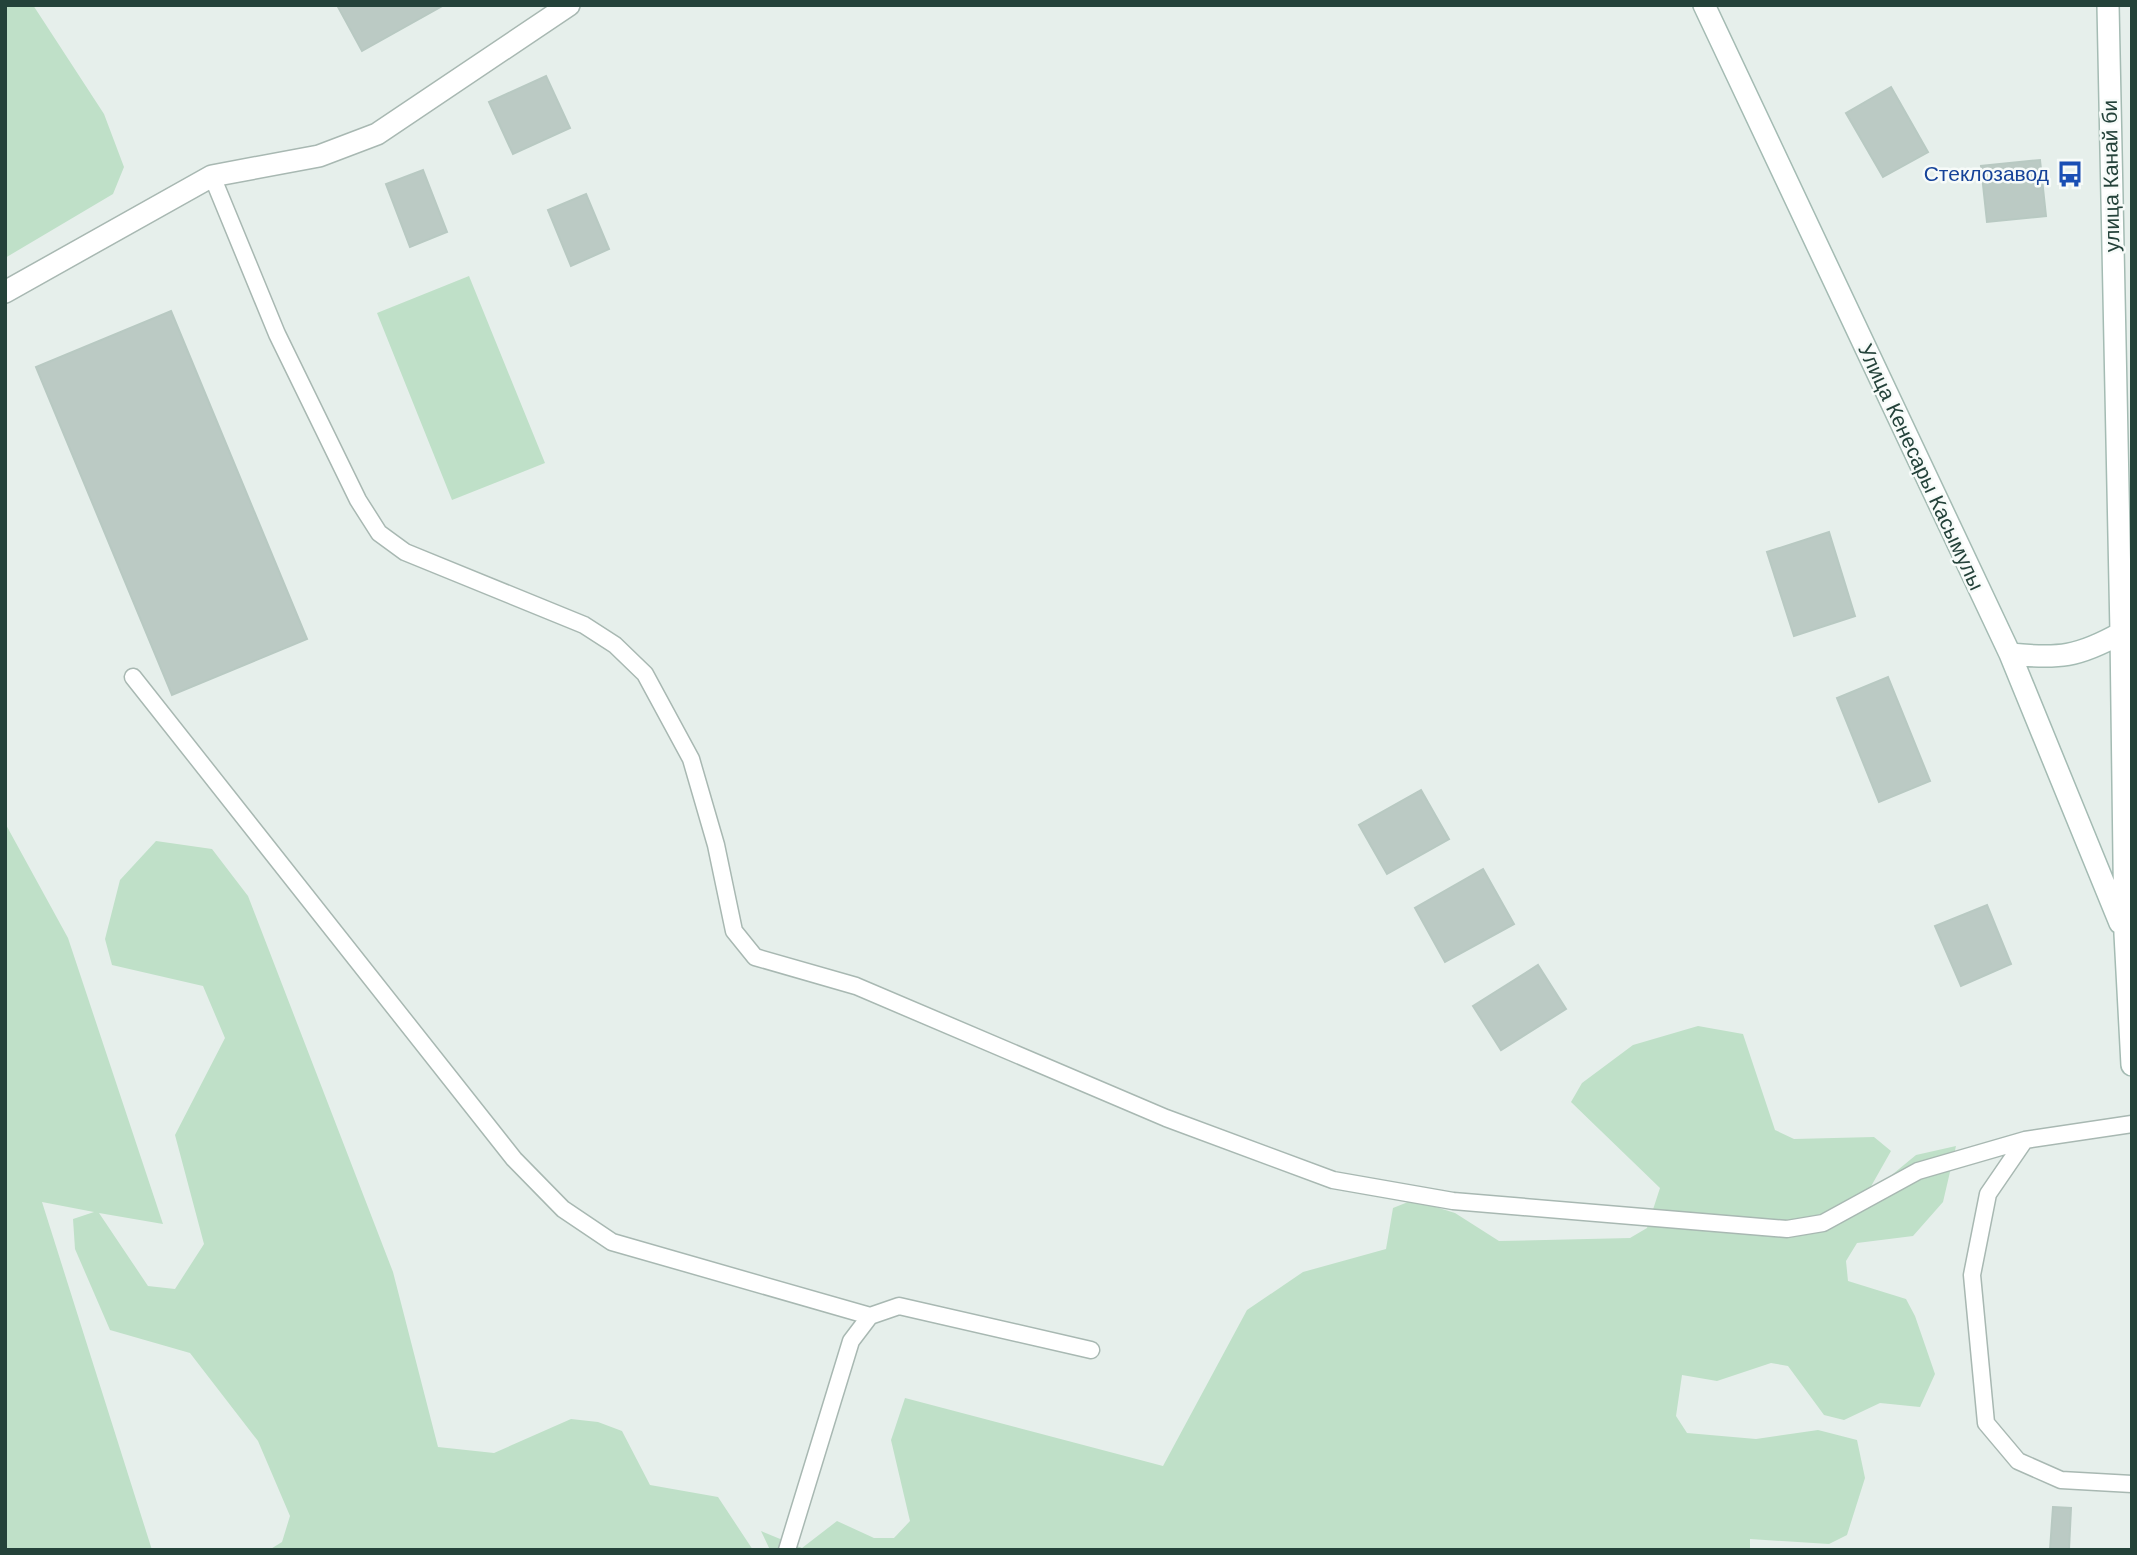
<svg xmlns="http://www.w3.org/2000/svg" width="2137" height="1555" font-family="Helvetica,sans-serif">
<style>
.green{fill:#bfe0c8}
.building{fill:#bbcac4;stroke:#b8c9c2;stroke-width:2}
.lines{fill:none;stroke-linecap:round;stroke-linejoin:round}
.service-casing{stroke:#a8b8b2;stroke-width:19}
.minor-casing{stroke:#a8b8b2;stroke-width:24}
.secondary-casing{stroke:#a4bbb3;stroke-width:24}
.service{stroke:#fff;stroke-width:16}
.minor{stroke:#fff;stroke-width:21}
.secondary{stroke:#fff;stroke-width:21}
.labels{text-anchor:middle;stroke-width:5;stroke-linejoin:round;paint-order:stroke}
.transit-label{font-size:21px;fill:#164399;stroke:#f7fbf9;text-anchor:end}
.street-label{font-size:21px;fill:#24423a;stroke:#f7fbf9}
</style>
<rect width="100%" height="100%" fill="#e6efeb"/>
<!-- green -->
<path class="green" d="M 5,5 L 33,5 L 104,114 L 124,167 L 113,194 L 5,258 Z
M 469,276 L 545,463 L 452,500 L 377,313 Z
M 5,823 L 68,938 L 163,1224 L 99,1213 L 148,1286 L 175,1289 L 204,1244 L 175,1135 L 225,1038 L 203,986 L 112,965 L 105,939 L 120,880 L 156,841 L 212,849 L 248,896 L 393,1272 L 438,1447 L 494,1453 L 571,1419 L 598,1422 L 622,1431 L 650,1485 L 718,1497 L 753,1550 L 269,1550 L 282,1542 L 290,1516 L 258,1441 L 190,1353 L 110,1330 L 75,1249 L 73,1219 L 94,1212 L 42,1202 L 152,1550 L 5,1550 Z
M 1698,1026 L 1743,1034 L 1775,1130 L 1794,1139 L 1874,1137 L 1891,1151 L 1865,1197 L 1916,1155 L 1956,1146 L 1943,1202 L 1913,1236 L 1857,1243 L 1846,1261 L 1848,1281 L 1906,1299 L 1915,1316 L 1935,1374 L 1920,1407 L 1880,1403 L 1844,1420 L 1824,1415 L 1788,1366 L 1771,1363 L 1717,1381 L 1682,1375 L 1676,1416 L 1687,1433 L 1756,1439 L 1818,1430 L 1857,1440 L 1865,1478 L 1847,1535 L 1829,1544 L 1750,1539 L 1750,1550 L 770,1550 L 761,1531 L 802,1548 L 837,1521 L 874,1538 L 894,1538 L 910,1521 L 891,1440 L 905,1398 L 1163,1466 L 1247,1310 L 1303,1272 L 1386,1249 L 1393,1208 L 1413,1200 L 1455,1213 L 1499,1241 L 1630,1238 L 1647,1228 L 1660,1188 L 1571,1102 L 1582,1083 L 1633,1045 Z"/>
<!-- building -->
<path class="building" d="M 337,5 L 444,5 L 362,51 Z
M 546,76 L 570,128 L 513,154 L 489,102 Z
M 1891,87 L 1928,152 L 1883,177 L 1846,113 Z
M 2040,160 L 2046,216 L 1987,222 L 1981,166 Z
M 423,170 L 447,232 L 410,247 L 386,184 Z
M 586,194 L 609,249 L 571,266 L 548,210 Z
M 171,311 L 307,639 L 172,695 L 36,367 Z
M 1829,532 L 1855,616 L 1794,636 L 1767,552 Z
M 1888,677 L 1930,781 L 1879,802 L 1837,698 Z
M 1421,790 L 1449,839 L 1387,874 L 1359,825 Z
M 1483,869 L 1514,924 L 1445,962 L 1415,908 Z
M 1987,905 L 2011,964 L 1961,986 L 1935,926 Z
M 1538,965 L 1566,1009 L 1501,1050 L 1473,1006 Z
M 2053,1507 L 2071,1508 L 2069,1550 L 2050,1550 Z"/>
<g class="lines">
<!-- service casing -->
<g class="service-casing">
<path id="service" d="M 212,176 L 277,334 L 358,500 L 379,533 L 405,552 L 584,625 L 615,645 L 645,674 L 691,759 L 716,845 L 734,931 L 755,957 L 856,986 L 1166,1118 L 1333,1180 L 1453,1201 L 1787,1229 L 1823,1223 L 1918,1171 L 2025,1140 L 2132,1124
M 133,677 L 514,1159 L 563,1209 L 612,1242 L 870,1316
M 2025,1140 L 1988,1194 L 1972,1275 L 1986,1423 L 2018,1461 L 2061,1480 L 2132,1484
M 787,1550 L 851,1341 L 870,1316 L 899,1306 L 1091,1350"/>
</g>
<!-- minor casing -->
<g class="minor-casing">
<path id="minor" d="M 5,292 L 212,176 L 319,156 L 377,134 L 569,5"/>
</g>
<!-- secondary casing -->
<g class="secondary-casing">
<path id="secondary" d="M 1704,5 L 2010,654 L 2120,923
M 2108,5 L 2121,633 L 2125,934 L 2132,1065
M 2010,654 C 2059,659 2078,657 2121,633"/>
</g>
<!-- service -->
<use href="#service" class="service"/>
<!-- minor -->
<use href="#minor" class="minor"/>
<!-- secondary -->
<use href="#secondary" class="secondary"/>
</g>
<!-- icons -->
<defs>
<g id="bus-bare" transform="scale(2.1)"><path d="M-5-6H5V4H4V6H2V4H-2V6H-4V4H-5ZM-3.5-4V0h7V-4ZM-3.5 1.2v1.5H-2V1.2ZM2 1.2v1.5H3.5V1.2Z" fill="#1a4fb4" stroke="#f7fbf9" stroke-width="2.5" paint-order="stroke"/></g>
</defs>
<g fill-rule="evenodd">
<use href="#bus-bare" x="2070" y="174"/>
</g>
<g class="labels">
<!-- transit labels -->
<g class="transit-label">
<text x="2049" y="181">Стеклозавод</text>
</g>
<!-- street labels -->
<g class="street-label">
<text transform="translate(2111 176) rotate(-91)" y="7">улица Канай би</text>
<text transform="translate(1921 467) rotate(65)" y="7">Улица Кенесары Касымулы</text>
</g>
</g>
<!-- border -->
<rect width="2137" height="1555" fill="none" stroke="#24423a" stroke-width="14"/>
</svg>
